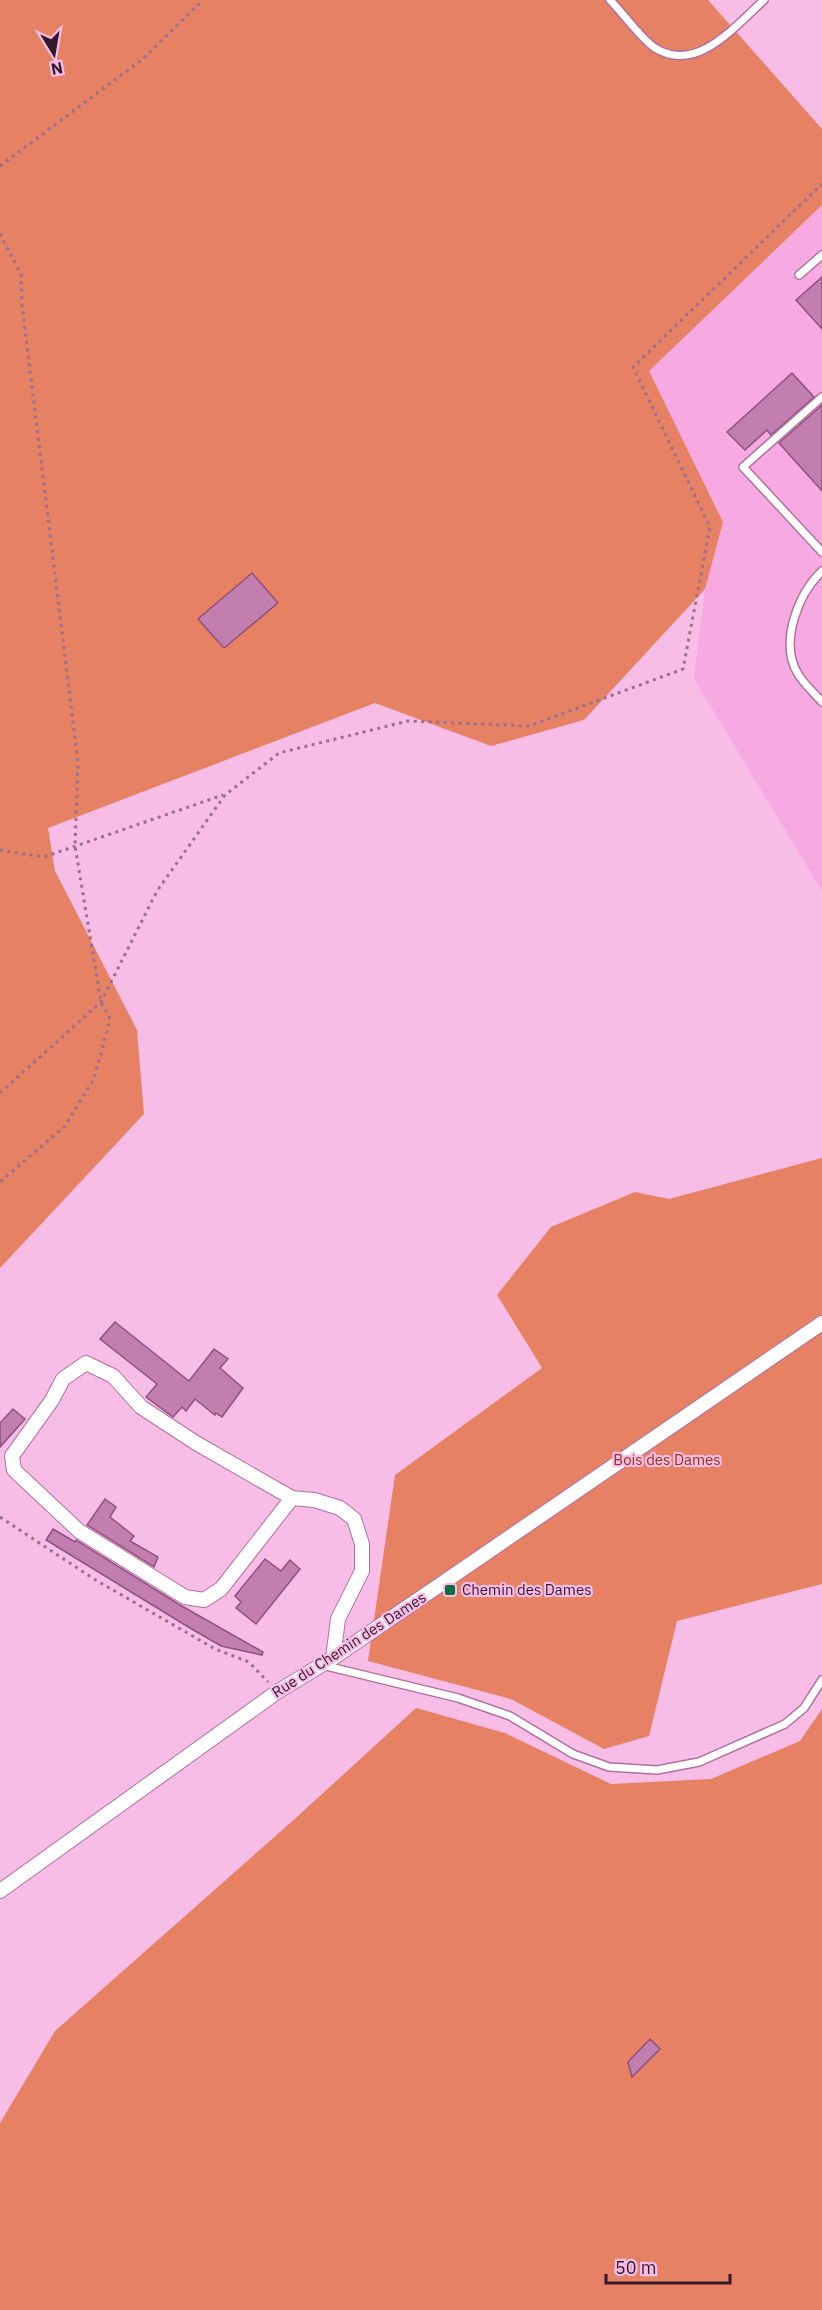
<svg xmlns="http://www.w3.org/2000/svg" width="822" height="2310" font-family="'IBM Plex Sans',sans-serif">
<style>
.built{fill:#f7aae1}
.green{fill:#e68163}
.building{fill:#c17eaf;stroke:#905180;stroke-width:1.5}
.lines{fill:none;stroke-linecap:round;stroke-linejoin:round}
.lane-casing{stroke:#b270a0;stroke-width:10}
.street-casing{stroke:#b270a0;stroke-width:16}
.path{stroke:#9a6f8e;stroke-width:3;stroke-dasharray:3 4.5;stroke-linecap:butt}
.lane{stroke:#fff;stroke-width:7}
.street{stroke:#fff;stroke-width:14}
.poi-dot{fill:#0b6d43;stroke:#f7bde6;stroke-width:2}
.labels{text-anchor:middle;stroke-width:4.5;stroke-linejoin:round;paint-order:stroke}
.park-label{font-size:15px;fill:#933212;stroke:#f7bde6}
.poi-label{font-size:15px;fill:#34192d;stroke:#f7bde6;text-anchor:start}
.street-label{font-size:15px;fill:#34192d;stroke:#f7bde6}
</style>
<rect width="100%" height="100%" fill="#f7bde6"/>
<!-- built -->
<path class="built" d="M 822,205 L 822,891 L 694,679 L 705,589 L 723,522 L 648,371 Z"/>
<!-- green -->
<path class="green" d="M 0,0 L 708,0 L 822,129 L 822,205 L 649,371 L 723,522 L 705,589 L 584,720 L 491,746 L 375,703 L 48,828 L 55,871 L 137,1030 L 144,1114 L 0,1268 Z
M 822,1158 L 822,1584 L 677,1621 L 649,1736 L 604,1749 L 511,1699 L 368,1661 L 395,1475 L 542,1368 L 497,1295 L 551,1227 L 635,1192 L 669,1199 Z
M 416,1708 L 505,1733 L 611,1784 L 711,1779 L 800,1741 L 822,1709 L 822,2310 L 0,2310 L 0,2123 L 55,2031 L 298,1816 Z"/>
<!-- building -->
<path class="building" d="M 822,277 L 822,329 L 796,300 Z
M 792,373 L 814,397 L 771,435 L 767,430 L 745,450 L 727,432 Z
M 822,405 L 822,491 L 779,443 Z
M 252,573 L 278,603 L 224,648 L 198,619 Z
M 115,1322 L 189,1381 L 214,1349 L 228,1359 L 220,1368 L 243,1388 L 222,1417 L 216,1413 L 215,1415 L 195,1399 L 186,1411 L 182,1407 L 173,1417 L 146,1397 L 157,1384 L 100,1339 Z
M 13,1409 L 25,1419 L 0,1447 L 0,1423 Z
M 105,1499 L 116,1507 L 110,1517 L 134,1536 L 130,1541 L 158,1557 L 154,1567 L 87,1525 Z
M 53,1529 L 75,1542 L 76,1540 L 180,1605 L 263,1652 L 262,1655 L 221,1646 L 190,1628 L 46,1540 Z
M 265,1559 L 281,1571 L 290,1560 L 300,1569 L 256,1624 L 236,1608 L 241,1602 L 235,1596 Z
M 650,2039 L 660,2049 L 632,2077 L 628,2062 Z"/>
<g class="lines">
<!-- lane casing -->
<g class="lane-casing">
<path id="lane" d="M 610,0 C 622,12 642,40 655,48 C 697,74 735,26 764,0
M 799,275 L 822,255
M 822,397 L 743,467 L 822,552
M 822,571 C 798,594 779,643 798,674 C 804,684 814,693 822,702
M 322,1665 L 458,1698 L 510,1716 L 573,1754 L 609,1767 L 657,1770 L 699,1762 L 785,1724 L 804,1708 L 822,1680"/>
</g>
<!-- street casing -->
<g class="street-casing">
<path id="street" d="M 292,1498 L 221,1589 L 204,1600 L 185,1597 L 79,1531 L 14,1470 L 12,1456 L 52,1400 L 63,1379 L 86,1363 L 113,1376 L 141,1407 L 196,1443 L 292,1498 L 314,1500 L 340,1508 L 354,1519 L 362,1544 L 362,1571 L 338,1619 L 333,1658
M 0,1891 L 277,1692 L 333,1658 L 822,1323"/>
</g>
<!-- path -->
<path class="path" d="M 0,166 L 144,58 L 203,0
M 0,234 L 21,274 L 22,305 L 78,763 L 75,846 L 101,1002 L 110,1019 L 94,1079 L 65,1126 L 0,1182
M 0,850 L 44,857 L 223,795
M 0,1093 L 101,1002 L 157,891 L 225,795 L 279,753 L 408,721 L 529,726 L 683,669 L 710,527 L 633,367 L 822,184
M 0,1517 L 94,1579 L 215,1649 L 249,1662 L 268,1682"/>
<!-- lane -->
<use href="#lane" class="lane"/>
<!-- street -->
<use href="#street" class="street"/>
</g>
<!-- markers -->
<rect class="poi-dot" x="444" y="1584" width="12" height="12" rx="3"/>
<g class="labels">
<!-- park labels -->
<g class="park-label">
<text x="667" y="1465">Bois des Dames</text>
</g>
<!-- poi labels -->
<g class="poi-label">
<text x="462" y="1595">Chemin des Dames</text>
</g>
<!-- street labels -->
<g class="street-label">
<text transform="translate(349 1645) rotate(-33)" y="5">Rue du Chemin des Dames</text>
</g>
</g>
<!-- north arrow -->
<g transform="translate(54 54) rotate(169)" stroke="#f7bde6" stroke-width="4.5" paint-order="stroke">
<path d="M0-4.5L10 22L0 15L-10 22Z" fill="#34192d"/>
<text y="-9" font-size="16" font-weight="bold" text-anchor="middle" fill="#34192d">N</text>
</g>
<!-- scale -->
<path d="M606 2274v9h124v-9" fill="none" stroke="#34192d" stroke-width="3"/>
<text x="615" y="2274" font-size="18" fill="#34192d" stroke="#f7bde6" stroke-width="4.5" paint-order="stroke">50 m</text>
</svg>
